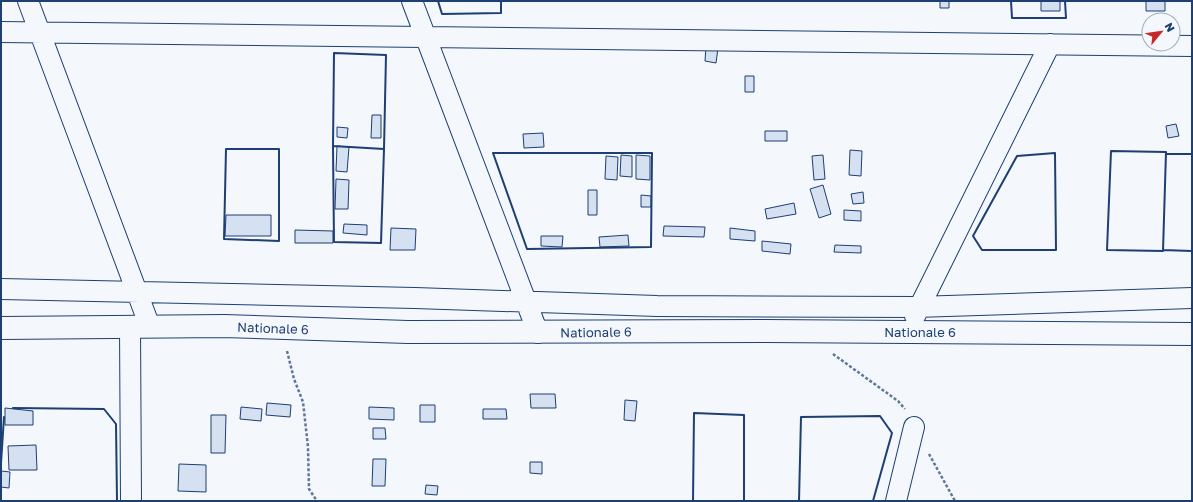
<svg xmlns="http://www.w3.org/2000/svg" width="1193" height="502" font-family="'Golos Text',sans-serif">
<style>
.building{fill:#d5e0f0;stroke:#1d3f73}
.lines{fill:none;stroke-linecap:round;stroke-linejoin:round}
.minor-casing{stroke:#1d3f73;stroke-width:22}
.primary-casing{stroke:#1d3f73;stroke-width:24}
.path{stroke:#5e769c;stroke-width:2.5;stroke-dasharray:3 2;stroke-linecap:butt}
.minor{stroke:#f4f7fb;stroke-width:20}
.primary{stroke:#f4f7fb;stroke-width:22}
.wall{stroke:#1d3f73;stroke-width:2}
.labels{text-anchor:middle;stroke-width:3;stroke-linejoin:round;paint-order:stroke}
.street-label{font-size:13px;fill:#1d3f73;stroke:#f4f7fb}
</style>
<rect width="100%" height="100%" fill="#f4f7fb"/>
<!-- building -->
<path class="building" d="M 940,1 L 949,1 L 949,8 L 940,8 Z
M 1041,1 L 1060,1 L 1060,11 L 1041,11 Z
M 1146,1 L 1165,1 L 1165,11 L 1146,11 Z
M 706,46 L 718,48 L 716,63 L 705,61 Z
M 745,76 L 754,76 L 754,92 L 745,92 Z
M 372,115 L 381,115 L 381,138 L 371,138 Z
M 1176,124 L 1179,136 L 1168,138 L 1166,126 Z
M 337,127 L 348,128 L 347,138 L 337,137 Z
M 765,131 L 787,131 L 787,141 L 765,141 Z
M 543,133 L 544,147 L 524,148 L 523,134 Z
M 337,146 L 349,147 L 347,172 L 336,171 Z
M 850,150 L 862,151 L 861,176 L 849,175 Z
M 621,155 L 632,156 L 632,177 L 620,176 Z
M 636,155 L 650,156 L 650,180 L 636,179 Z
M 823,155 L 825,179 L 814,180 L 812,156 Z
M 606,156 L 618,157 L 617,180 L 605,179 Z
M 336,179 L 349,180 L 348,209 L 335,209 Z
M 823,185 L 831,214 L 819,218 L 810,189 Z
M 588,190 L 597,190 L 597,215 L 588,215 Z
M 863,192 L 864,203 L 853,204 L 851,194 Z
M 641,195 L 651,196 L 651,207 L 641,207 Z
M 794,203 L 796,214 L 767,219 L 765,209 Z
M 844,210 L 861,211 L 861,221 L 844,220 Z
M 226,215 L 271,215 L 271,236 L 225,236 Z
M 344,224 L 367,225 L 367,235 L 343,233 Z
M 664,226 L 705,227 L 704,237 L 663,236 Z
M 391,228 L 416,229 L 415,250 L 390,250 Z
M 730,228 L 755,231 L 755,241 L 730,239 Z
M 295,230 L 333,231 L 333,243 L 295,243 Z
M 628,235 L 629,246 L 600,247 L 599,237 Z
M 541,236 L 563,236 L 562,247 L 541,246 Z
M 762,241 L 791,244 L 790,254 L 762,251 Z
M 835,245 L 861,246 L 861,253 L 834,252 Z
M 530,394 L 555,394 L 556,408 L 531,408 Z
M 625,400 L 637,401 L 635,421 L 624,420 Z
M 267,403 L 291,405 L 290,417 L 266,415 Z
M 420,405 L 435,405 L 435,422 L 420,422 Z
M 241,407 L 262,409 L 261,421 L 240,419 Z
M 369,407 L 394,408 L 394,420 L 369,419 Z
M 5,408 L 33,411 L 33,425 L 5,425 Z
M 483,409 L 506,409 L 507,419 L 483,419 Z
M 211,415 L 226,415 L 225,453 L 211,453 Z
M 373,428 L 385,428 L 386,439 L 373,439 Z
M 36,445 L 37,470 L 9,470 L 8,446 Z
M 373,459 L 386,459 L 385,486 L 372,486 Z
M 530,462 L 542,462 L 542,474 L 530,473 Z
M 179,464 L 206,465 L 206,492 L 178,491 Z
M 1,471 L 10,472 L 9,488 L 1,487 Z
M 426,485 L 438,486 L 437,495 L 425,494 Z"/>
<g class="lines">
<!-- minor casing -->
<g class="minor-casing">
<path id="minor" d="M 28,1 L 150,327
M 412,1 L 538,333
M 1,32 L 1192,46
M 1,289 L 415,298 L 657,306 L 916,307 L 1192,298
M 915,316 L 1050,44
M 130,327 L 131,501
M 896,501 L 914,427"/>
</g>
<!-- primary casing -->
<g class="primary-casing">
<path id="primary" d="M 1,328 L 224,326 L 408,332 L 765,331 L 1192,334"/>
</g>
<!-- path -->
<path class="path" d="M 287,351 L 294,379 L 303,402 L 308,447 L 309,489 L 317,501
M 833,354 L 898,401 L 905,409
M 929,454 L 955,501"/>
<!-- minor -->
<use href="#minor" class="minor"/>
<!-- primary -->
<use href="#primary" class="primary"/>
<!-- wall -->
<path class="wall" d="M 438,1 L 442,14 L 501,13 L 501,1
M 1011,1 L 1012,18 L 1066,18 L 1065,1
M 334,53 L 386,55 L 384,149 L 333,146 Z
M 333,146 L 384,149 L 381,243 L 334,242 Z
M 226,149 L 279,149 L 279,241 L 224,239 Z
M 1111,151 L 1166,152 L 1163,251 L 1107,250 Z
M 493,153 L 652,153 L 651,247 L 527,249 Z
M 1055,153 L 1056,250 L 982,250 L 973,236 L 1017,156 Z
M 1166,154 L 1192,154
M 1163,250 L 1192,251
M 13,408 L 104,409 L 116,424 L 117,501
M 1,463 L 4,417
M 693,501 L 694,413 L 744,415 L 744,501
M 799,501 L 801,417 L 880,416 L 892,433 L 873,501"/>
</g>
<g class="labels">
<!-- street labels -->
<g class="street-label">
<text transform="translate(273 328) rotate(2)" y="5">Nationale 6</text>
<text transform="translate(596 332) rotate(-1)" y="5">Nationale 6</text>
<text x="920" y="337">Nationale 6</text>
</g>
</g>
<!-- border -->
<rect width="1193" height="502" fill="none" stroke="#1d3f73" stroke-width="4"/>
<!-- north arrow -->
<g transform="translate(1161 32) rotate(61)"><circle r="19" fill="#f4f7fb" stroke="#9eadc5"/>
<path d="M0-3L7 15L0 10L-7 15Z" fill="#c62828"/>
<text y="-6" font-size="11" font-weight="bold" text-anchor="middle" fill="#1d3f73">N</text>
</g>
</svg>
